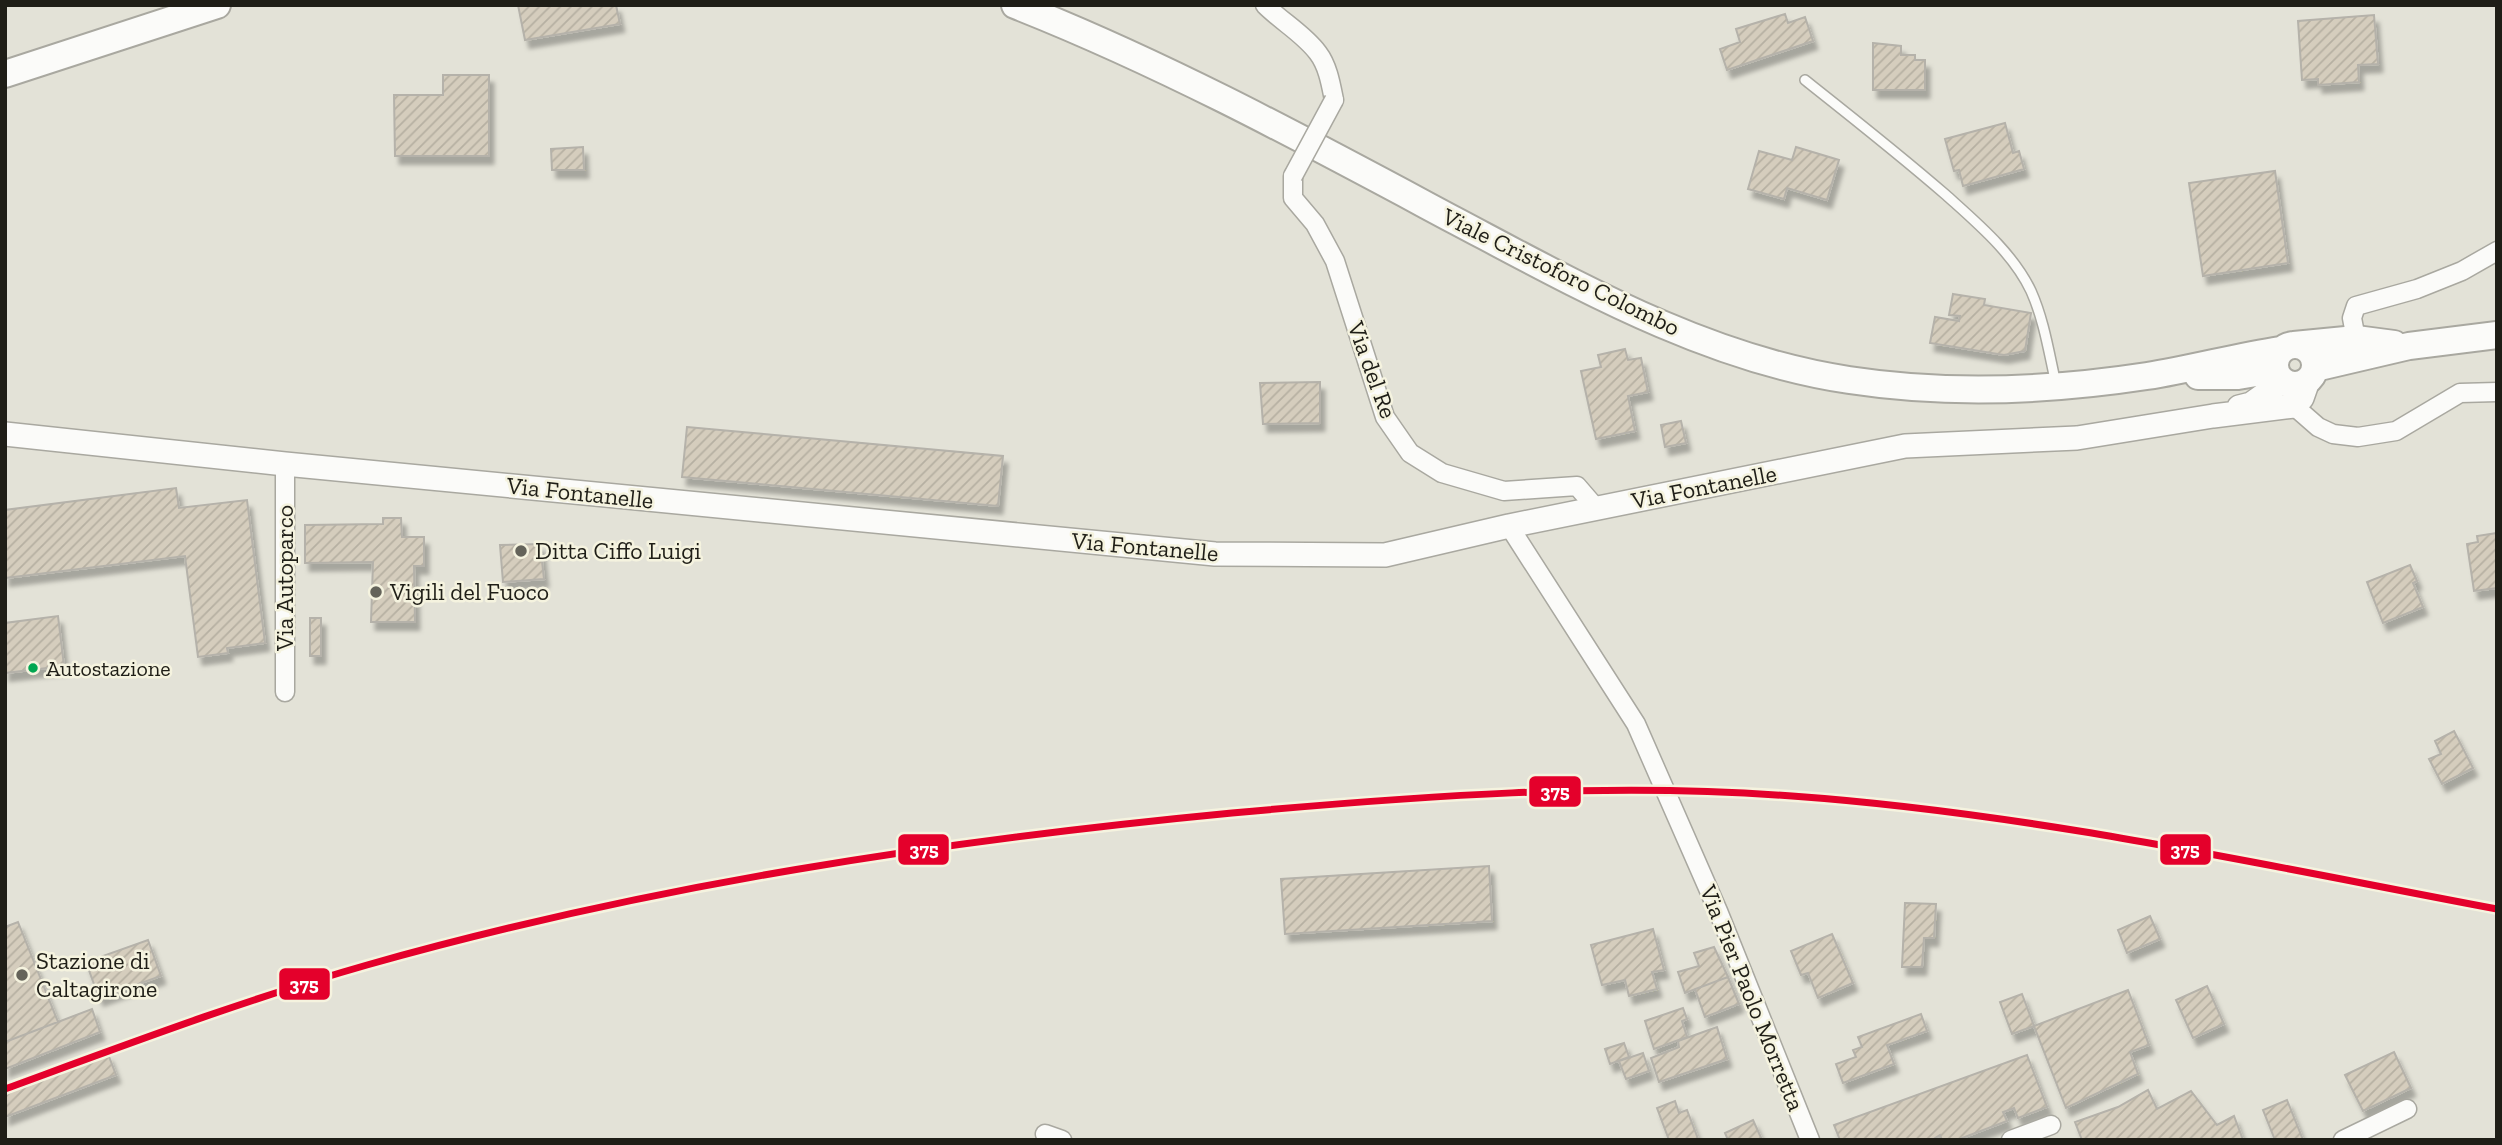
<svg xmlns="http://www.w3.org/2000/svg" width="2502" height="1145" font-family="'Zilla Slab',serif">
<style>
.building{fill:url(#building-hatch);stroke:#b5b2aa;stroke-width:2;filter:url(#shadow)}
.lines{fill:none;stroke-linecap:round;stroke-linejoin:round}
.service-casing{stroke:#a9a8a0;stroke-width:12}
.minor-casing{stroke:#a9a8a0;stroke-width:21}
.tertiary-casing{stroke:#a9a8a0;stroke-width:26}
.secondary-casing{stroke:#a9a8a0;stroke-width:30}
.service{stroke:#fbfbf9;stroke-width:9}
.minor{stroke:#fbfbf9;stroke-width:18}
.tertiary{stroke:#fbfbf9;stroke-width:23}
.secondary{stroke:#fbfbf9;stroke-width:26}
.minor-bridge-casing{stroke:#a9a8a0;stroke-width:21;stroke-linecap:butt}
.minor-bridge{stroke:#fbfbf9;stroke-width:18}
.rail-1-casing{stroke:#f5f3df;stroke-width:12}
.rail-1{stroke:#e4002b;stroke-width:7}
.poi-dot{fill:#64635a;stroke:#f5f3df;stroke-width:2.5}
.bus-dot{fill:#00a651;stroke:#f5f3df;stroke-width:2.5}
.labels{text-anchor:middle;stroke-width:5;stroke-linejoin:round;paint-order:stroke}
.bus-label{font-size:22px;fill:#1f1e17;stroke:#f5f3df;text-anchor:start}
.street-label{font-size:24px;fill:#1f1e17;stroke:#f5f3df}
.poi-label{font-size:24px;fill:#1f1e17;stroke:#f5f3df;text-anchor:start}
.line-badge{stroke:#f5f3df;stroke-width:2.5}
.badge-label{font-size:19px;text-anchor:middle;font-weight:bold;fill:#fff}
</style>
<defs>
<pattern id="building-hatch" width="6" height="6" patternUnits="userSpaceOnUse" patternTransform="scale(1.75)"><rect width="6" height="6" fill="#d5cdbd"/><path d="M-1 1l2-2M0 6l6-6M5 7l2-2" fill="none" stroke="#b6b0a2"/></pattern>
<filter id="shadow"><feDropShadow dx="4.5" dy="8" stdDeviation="2" flood-color="#0004"/></filter>
</defs>
<rect width="100%" height="100%" fill="#e3e2d7"/>
<!-- building -->
<path class="building" d="M 518,5 L 616,5 L 620,24 L 525,40 Z
M 1785,14 L 1788,23 L 1805,17 L 1813,41 L 1727,70 L 1720,49 L 1740,42 L 1736,29 Z
M 2374,15 L 2378,64 L 2358,65 L 2359,82 L 2318,85 L 2318,79 L 2302,80 L 2298,21 Z
M 1873,43 L 1901,46 L 1901,55 L 1915,55 L 1915,60 L 1925,60 L 1925,90 L 1873,90 Z
M 443,75 L 489,75 L 489,156 L 395,156 L 394,95 L 443,95 Z
M 2005,123 L 2013,153 L 2019,151 L 2024,169 L 1963,186 L 1959,170 L 1954,171 L 1945,139 Z
M 583,147 L 584,170 L 552,170 L 551,149 Z
M 1796,147 L 1839,160 L 1827,200 L 1787,188 L 1784,199 L 1748,189 L 1759,151 L 1792,160 Z
M 2275,171 L 2288,263 L 2203,276 L 2189,183 Z
M 1953,294 L 1985,299 L 1984,305 L 2031,313 L 2025,351 L 2004,355 L 1930,343 L 1935,317 L 1959,321 L 1960,316 L 1949,315 Z
M 1625,349 L 1628,360 L 1641,358 L 1648,392 L 1628,396 L 1635,431 L 1596,439 L 1581,371 L 1601,367 L 1598,355 Z
M 1320,382 L 1320,423 L 1263,424 L 1260,383 Z
M 1681,421 L 1686,443 L 1665,447 L 1661,425 Z
M 687,427 L 1003,456 L 998,506 L 682,477 Z
M 176,488 L 179,508 L 247,500 L 265,643 L 227,648 L 228,653 L 198,657 L 185,556 L 5,578 L 5,510 Z
M 383,518 L 401,518 L 402,537 L 424,537 L 424,566 L 414,566 L 415,622 L 371,622 L 373,562 L 305,563 L 305,525 L 383,524 Z
M 2497,533 L 2497,588 L 2474,591 L 2467,544 L 2478,542 L 2477,536 Z
M 540,544 L 544,579 L 503,582 L 500,545 Z
M 2410,565 L 2417,581 L 2413,583 L 2423,607 L 2383,623 L 2367,582 Z
M 58,616 L 64,666 L 5,673 L 5,623 Z
M 310,618 L 321,618 L 321,656 L 310,656 Z
M 2454,731 L 2473,768 L 2442,784 L 2429,759 L 2441,754 L 2435,741 Z
M 1489,866 L 1492,921 L 1285,934 L 1281,879 Z
M 1905,903 L 1936,904 L 1934,938 L 1924,938 L 1922,967 L 1902,967 Z
M 2150,916 L 2160,939 L 2127,953 L 2118,930 Z
M 18,922 L 58,1022 L 5,1042 L 5,927 Z
M 1653,929 L 1664,970 L 1652,972 L 1657,989 L 1629,996 L 1625,980 L 1602,985 L 1591,945 Z
M 1832,934 L 1853,983 L 1818,998 L 1808,973 L 1801,975 L 1791,951 Z
M 148,940 L 161,976 L 99,998 L 86,962 Z
M 1714,947 L 1728,977 L 1685,993 L 1678,972 L 1699,966 L 1694,953 Z
M 1728,977 L 1739,1004 L 1705,1017 L 1695,989 Z
M 2207,986 L 2224,1024 L 2193,1038 L 2176,1000 Z
M 2128,990 L 2149,1045 L 2130,1052 L 2138,1074 L 2066,1108 L 2034,1026 Z
M 2022,994 L 2034,1026 L 2012,1034 L 2000,1002 Z
M 1683,1008 L 1687,1019 L 1682,1021 L 1687,1037 L 1654,1049 L 1645,1021 Z
M 92,1009 L 100,1032 L 5,1069 L 5,1042 Z
M 1921,1014 L 1927,1031 L 1887,1045 L 1894,1064 L 1843,1083 L 1836,1064 L 1856,1057 L 1853,1050 L 1862,1047 L 1858,1037 Z
M 1717,1027 L 1727,1059 L 1659,1082 L 1651,1058 L 1679,1047 L 1678,1041 Z
M 1624,1043 L 1629,1057 L 1610,1064 L 1605,1049 Z
M 2394,1052 L 2411,1088 L 2363,1111 L 2345,1075 Z
M 1643,1053 L 1649,1071 L 1626,1079 L 1619,1061 Z
M 108,1054 L 116,1075 L 5,1117 L 5,1092 Z
M 2027,1055 L 2047,1107 L 2018,1118 L 2014,1108 L 2003,1112 L 2007,1121 L 1957,1140 L 1942,1140 L 1940,1135 L 1932,1140 L 1840,1140 L 1834,1125 Z
M 2148,1090 L 2157,1109 L 2191,1091 L 2217,1125 L 2234,1116 L 2243,1140 L 2082,1140 L 2075,1122 L 2118,1107 Z
M 2287,1100 L 2303,1140 L 2275,1140 L 2263,1110 Z
M 1675,1101 L 1679,1113 L 1687,1110 L 1698,1139 L 1669,1140 L 1657,1108 Z
M 1753,1120 L 1762,1140 L 1728,1140 L 1725,1133 Z"/>
<g class="lines">
<!-- service casing -->
<g class="service-casing">
<path id="service" d="M 1805,80 C 1853,118 1900,155 1946,195 C 1977,223 2013,253 2031,291 C 2044,320 2049,353 2056,384"/>
</g>
<!-- minor casing -->
<g class="minor-casing">
<path id="minor" d="M 1265,5 C 1282,22 1304,34 1318,53 C 1328,66 1331,85 1334,100
M 1293,176 L 1293,198 L 1315,224 L 1335,261 L 1385,417 L 1410,453 L 1442,473 L 1504,491 L 1577,486 L 1596,508
M 2356,339 L 2352,318 L 2356,306 L 2417,289 L 2462,271 L 2497,251
M 2294,406 L 2318,427 L 2333,434 L 2358,437 L 2396,431 L 2460,393 L 2497,392
M 285,464 L 285,692
M 1509,526 L 1636,724 L 1718,911 L 1810,1140
M 1045,1134 L 1062,1140
M 2011,1140 L 2051,1125
M 2343,1140 L 2407,1109"/>
</g>
<!-- tertiary casing -->
<g class="tertiary-casing">
<path id="tertiary" d="M 2239,407 L 2251,404 L 2282,382
M 5,434 L 285,464 L 1215,554 L 1385,555 L 1509,526 L 1905,446 L 2077,438 L 2213,416 L 2294,406 L 2302,398 L 2308,381"/>
</g>
<!-- secondary casing -->
<g class="secondary-casing">
<path id="secondary" d="M 1015,5 C 1167,65 1310,143 1454,220 C 1579,286 1707,359 1849,380 C 1947,395 2049,391 2147,376 C 2192,369 2235,357 2280,350
M 5,74 L 217,5
M2275 365a20 20 0 1 1 40 0a20 20 0 1 1-40 0Z
M 2294,345 L 2356,339 L 2394,344
M 2315,368 L 2409,346 L 2497,335
M 2198,376 L 2238,376 L 2274,370"/>
</g>
<!-- service -->
<use href="#service" class="service"/>
<!-- minor -->
<use href="#minor" class="minor"/>
<!-- tertiary -->
<use href="#tertiary" class="tertiary"/>
<!-- secondary -->
<use href="#secondary" class="secondary"/>
<!-- minor-bridge casing -->
<g class="minor-bridge-casing">
<path id="minor-bridge" d="M 1293,176 L 1334,100"/>
</g>
<!-- minor-bridge -->
<use href="#minor-bridge" class="minor-bridge"/>
<!-- rail-1 casing -->
<g class="rail-1-casing">
<path id="rail-1" d="M 5,1089 C 125,1045 244,1000 367,965 C 650,885 940,841 1232,813 C 1418,796 1606,782 1792,796 C 2030,813 2263,865 2497,909"/>
</g>
<!-- rail-1 -->
<use href="#rail-1" class="rail-1"/>
</g>
<!-- markers -->
<g class="poi-dot">
<circle cx="521" cy="551" r="7"/>
<circle cx="376" cy="592" r="7"/>
<circle cx="22" cy="975" r="7"/>
</g>
<circle class="bus-dot" cx="33" cy="668" r="6"/>
<g class="labels">
<!-- bus labels -->
<g class="bus-label">
<text x="46" y="676">Autostazione</text>
</g>
<!-- street labels -->
<g class="street-label">
<text transform="translate(1561 272) rotate(26)" y="8">Viale Cristoforo Colombo</text>
<text transform="translate(1372 370) rotate(70)" y="8">Via del Re</text>
<text transform="translate(1704 487) rotate(-11)" y="8">Via Fontanelle</text>
<text transform="translate(580 493) rotate(6)" y="8">Via Fontanelle</text>
<text transform="translate(1145 547) rotate(5)" y="8">Via Fontanelle</text>
<text transform="translate(285 578) rotate(-90)" y="8">Via Autoparco</text>
<text transform="translate(1752 998) rotate(68)" y="8">Via Pier Paolo Morretta</text>
</g>
<!-- poi labels -->
<g class="poi-label">
<text x="535" y="559">Ditta Ciffo Luigi</text>
<text x="390" y="600">Vigili del Fuoco</text>
<text x="36" y="969">Stazione di<tspan x="36" dy="28">Caltagirone</tspan></text>
</g>
</g>
<g class="line-badge">
<rect x="1528" y="775" width="54" height="33" rx="7" fill="#e4002b"/>
<rect x="2159" y="833" width="53" height="33" rx="7" fill="#e4002b"/>
<rect x="897" y="833" width="53" height="33" rx="7" fill="#e4002b"/>
<rect x="278" y="967" width="53" height="34" rx="7" fill="#e4002b"/>
</g>
<g class="badge-label">
<text x="1555" y="798">375</text>
<text x="2185" y="856">375</text>
<text x="924" y="856">375</text>
<text x="304" y="991">375</text>
</g>
<!-- border -->
<rect width="2502" height="1145" fill="none" stroke="#1f1e17" stroke-width="14"/>
</svg>
